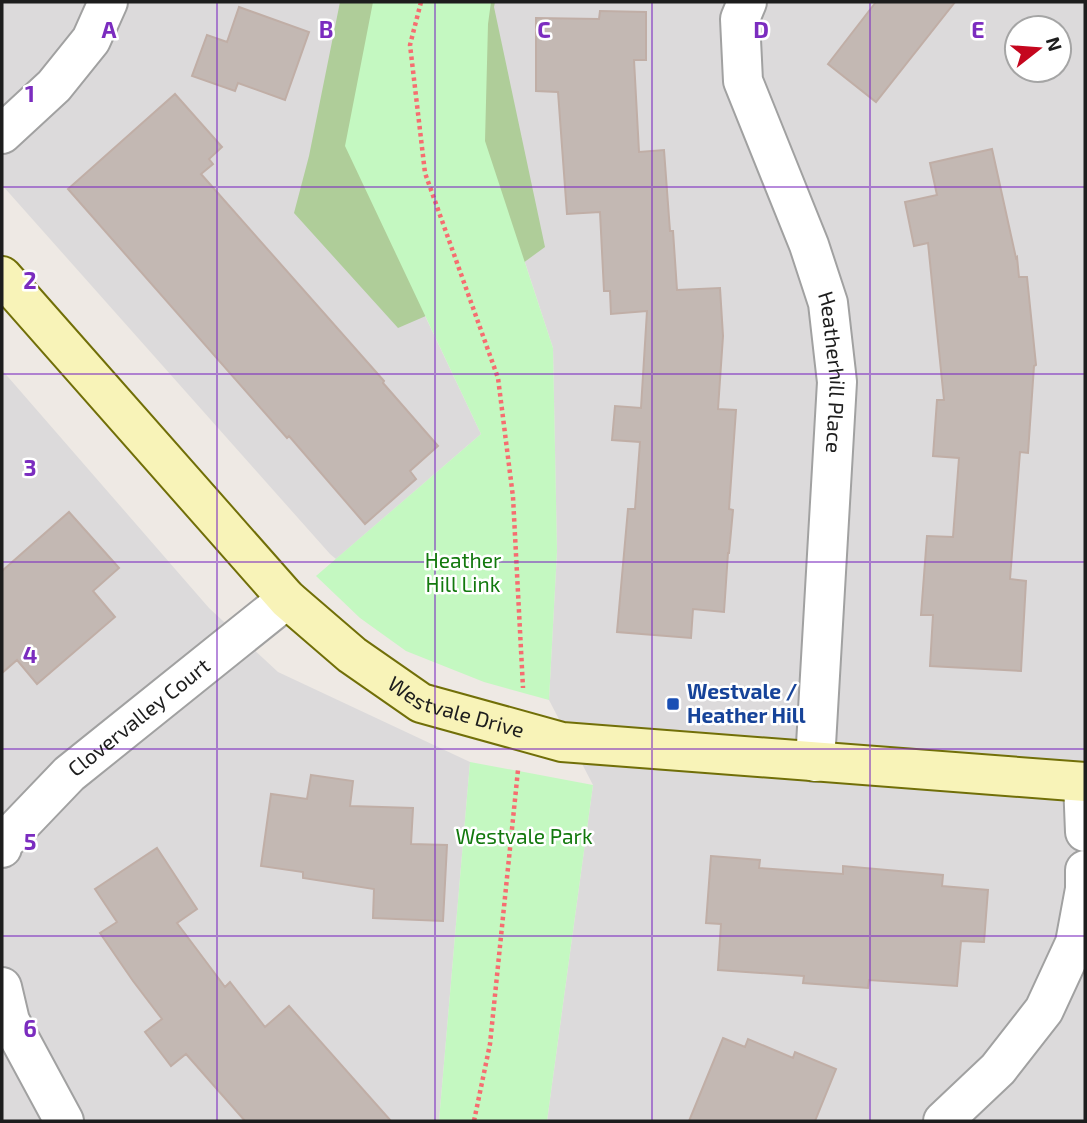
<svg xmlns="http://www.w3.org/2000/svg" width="1087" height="1123" font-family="'Exo 2',sans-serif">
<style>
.residential{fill:#dcdadb;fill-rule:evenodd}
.forest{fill:#afcd99}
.park{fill:#c4f8c1}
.building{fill:#c3b8b3;stroke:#c0aea6;stroke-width:2}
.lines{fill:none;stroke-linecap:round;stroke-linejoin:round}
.street-casing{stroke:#a1a1a1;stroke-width:42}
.secondary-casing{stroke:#716f08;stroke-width:42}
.path{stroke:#f66d70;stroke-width:4.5;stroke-dasharray:3.5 3.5;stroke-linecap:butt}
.street{stroke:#fff;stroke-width:38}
.secondary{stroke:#f8f3b8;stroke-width:38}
.grid{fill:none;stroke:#7b2cbf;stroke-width:2;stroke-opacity:0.55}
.transit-dot{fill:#1a4fb4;stroke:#fff;stroke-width:2.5}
.labels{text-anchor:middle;stroke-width:5;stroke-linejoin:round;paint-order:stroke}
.street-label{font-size:21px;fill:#1d1d1d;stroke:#fff}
.park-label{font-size:21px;fill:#13790e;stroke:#fff}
.transit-label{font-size:21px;font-weight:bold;fill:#164399;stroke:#fff;text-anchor:start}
.grid-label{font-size:23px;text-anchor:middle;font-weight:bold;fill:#7b2cbf;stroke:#fff;stroke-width:5;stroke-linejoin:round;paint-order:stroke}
</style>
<rect width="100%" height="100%" fill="#eee9e4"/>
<!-- residential -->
<path class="residential" d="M 2,2 L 373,2 L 345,147 L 481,434 L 336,559 L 330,554 L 2,185 Z
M 491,2 L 1085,2 L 1085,1121 L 547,1121 L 593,785 L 549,700 L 557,551 L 553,348 L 485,140 ZM 1017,28 L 1059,28 L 1059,70 L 1017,70 Z
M 2,370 L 209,608 L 278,672 L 470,762 L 439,1121 L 2,1121 Z"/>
<!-- forest -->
<path class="forest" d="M 340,2 L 495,2 L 494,7 L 545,247 L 486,290 L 398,328 L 294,213 L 309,156 Z"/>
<!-- park -->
<path class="park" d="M 373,2 L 491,2 L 488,24 L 485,141 L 553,348 L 557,551 L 549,700 L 484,682 L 406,651 L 360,618 L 316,576 L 481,434 L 345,146 Z
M 470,762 L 593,785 L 547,1121 L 439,1121 Z"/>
<!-- building -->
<path class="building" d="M 876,2 L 955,2 L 876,102 L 828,64 Z
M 239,7 L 309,32 L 285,100 L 238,83 L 235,91 L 192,76 L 207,35 L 227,42 Z
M 600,11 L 646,12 L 646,60 L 634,60 L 639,152 L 664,150 L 670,231 L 673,231 L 677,290 L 720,288 L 723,336 L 718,409 L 736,410 L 729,509 L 733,510 L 729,553 L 728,553 L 724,612 L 693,609 L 691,638 L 617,632 L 628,509 L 635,509 L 640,442 L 612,440 L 615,406 L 641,408 L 647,311 L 611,314 L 610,291 L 604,291 L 600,212 L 567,214 L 558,92 L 536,91 L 536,18 L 599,19 Z
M 175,94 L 222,147 L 209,159 L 213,164 L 201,174 L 384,381 L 383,383 L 438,446 L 410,471 L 416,479 L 365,524 L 289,436 L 287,438 L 68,189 Z
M 992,149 L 1016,258 L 1017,257 L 1019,277 L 1027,277 L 1036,365 L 1034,366 L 1028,453 L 1020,452 L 1010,579 L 1026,581 L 1021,671 L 930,666 L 933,615 L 921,615 L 927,536 L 953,537 L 959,458 L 933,456 L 937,400 L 944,400 L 928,243 L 914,246 L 905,202 L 937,195 L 930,163 Z
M 69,512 L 119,568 L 93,591 L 115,617 L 37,684 L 17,660 L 2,673 L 2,571 Z
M 311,775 L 353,781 L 350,806 L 413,808 L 411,844 L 447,845 L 443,921 L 373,918 L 374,889 L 303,878 L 303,872 L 261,866 L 271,794 L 307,799 Z
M 157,848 L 197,909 L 177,923 L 225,987 L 230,982 L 265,1027 L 289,1006 L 391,1121 L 245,1121 L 186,1054 L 171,1066 L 145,1032 L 162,1019 L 133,981 L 100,933 L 117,922 L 95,889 Z
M 711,856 L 760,860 L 759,868 L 843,874 L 843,866 L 943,875 L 942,886 L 988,890 L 984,942 L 961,941 L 957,986 L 869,980 L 868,988 L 803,983 L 804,976 L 718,970 L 721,924 L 706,923 Z
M 723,1038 L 745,1047 L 748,1039 L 793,1058 L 795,1052 L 836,1069 L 815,1121 L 689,1121 Z"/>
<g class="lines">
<!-- street casing -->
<g class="street-casing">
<g id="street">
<path id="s1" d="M 747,2 L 740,19 L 743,81 L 809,245 L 828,303 L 837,382 L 815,762"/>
<path d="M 2,134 L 54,86 L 91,40 L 108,2"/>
<path d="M 1083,782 L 1085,832"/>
<path id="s2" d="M 2,848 L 2,844 L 69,774 L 287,599"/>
<path d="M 2,987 L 10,1021 L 64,1121"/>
<path d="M 943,1121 L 998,1069 L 1044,1010 L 1075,943 L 1085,889 L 1085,870"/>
</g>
</g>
<!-- secondary casing -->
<g class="secondary-casing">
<g id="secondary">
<path id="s3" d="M 2,276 L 287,599 L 352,655 L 421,703 L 562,742 L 1085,782"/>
</g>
</g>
<!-- path -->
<path class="path" d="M 421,2 L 410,45 L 425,173 L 498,378 L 513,497 L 523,688
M 474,1121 L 490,1044 L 518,770"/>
<!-- street -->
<use href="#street" class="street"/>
<!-- secondary -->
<use href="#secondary" class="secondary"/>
</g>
<!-- grid -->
<path class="grid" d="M 217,2 L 217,1121M 435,2 L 435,1121M 652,2 L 652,1121M 870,2 L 870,1121M 2,187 L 1085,187M 2,374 L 1085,374M 2,562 L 1085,562M 2,749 L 1085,749M 2,936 L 1085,936"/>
<!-- markers -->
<rect class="transit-dot" x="666" y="697" width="14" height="14" rx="3.5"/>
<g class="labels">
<!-- street labels -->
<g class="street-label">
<text dy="7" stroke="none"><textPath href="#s1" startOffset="388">Heatherhill Place</textPath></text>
<text dy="7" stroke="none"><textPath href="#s3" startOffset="635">Westvale Drive</textPath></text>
<text dy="7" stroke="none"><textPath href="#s2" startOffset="191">Clovervalley Court</textPath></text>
</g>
<!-- park labels -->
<g class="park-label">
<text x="463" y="568">Heather<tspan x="463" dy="24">Hill Link</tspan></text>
<text x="524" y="844">Westvale Park</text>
</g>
<!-- transit labels -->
<g class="transit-label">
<text x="687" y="699">Westvale /<tspan x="687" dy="24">Heather Hill</tspan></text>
</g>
</g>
<g class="grid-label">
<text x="109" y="38">A</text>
<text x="326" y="38">B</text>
<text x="544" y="38">C</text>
<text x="761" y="38">D</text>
<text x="978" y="38">E</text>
<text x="30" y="102">1</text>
<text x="30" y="289">2</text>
<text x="30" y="476">3</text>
<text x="30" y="663">4</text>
<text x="30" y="850">5</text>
<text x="30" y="1037">6</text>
</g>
<!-- border -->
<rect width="1087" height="1123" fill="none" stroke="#1d1d1d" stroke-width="7"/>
<!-- north arrow -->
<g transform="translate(1038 49) rotate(73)"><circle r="33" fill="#ffffff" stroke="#a5a5a5" stroke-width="2"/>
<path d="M0-5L12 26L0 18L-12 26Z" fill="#c5061e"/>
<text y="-10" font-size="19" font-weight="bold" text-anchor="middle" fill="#1d1d1d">N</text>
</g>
</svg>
